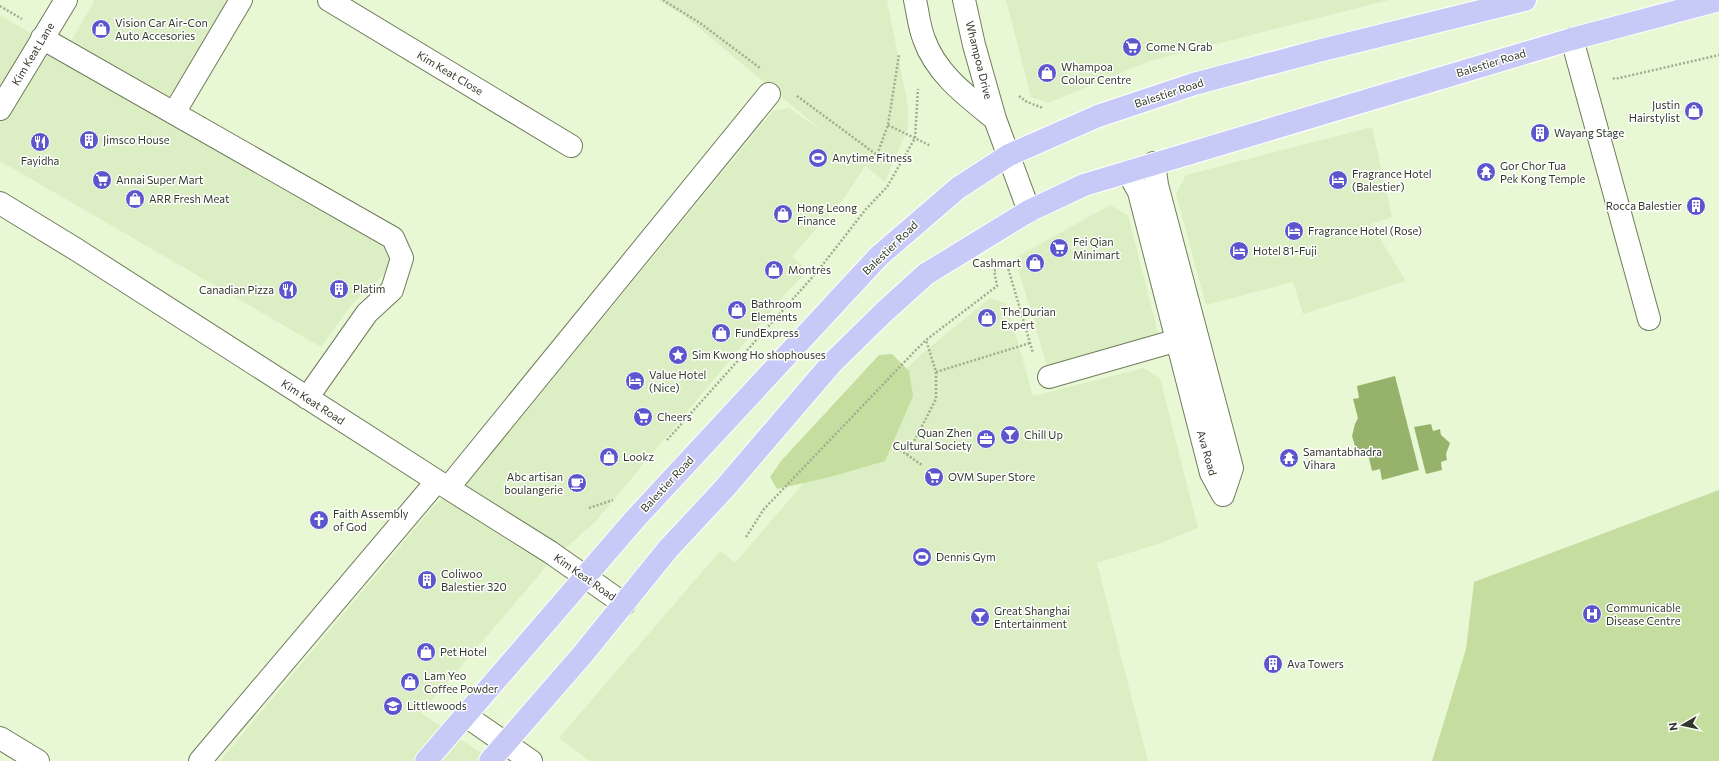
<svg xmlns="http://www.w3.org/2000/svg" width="1719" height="761" font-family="Commissioner,sans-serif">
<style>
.built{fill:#dceec3}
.green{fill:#c5de9f}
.water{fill:#97b36b}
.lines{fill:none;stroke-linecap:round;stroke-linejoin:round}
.minor-casing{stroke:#6f7c5c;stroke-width:24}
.major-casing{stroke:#fff;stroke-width:24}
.path{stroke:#a1ac91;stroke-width:2.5;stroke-dasharray:2 2;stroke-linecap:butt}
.minor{stroke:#fff;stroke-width:22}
.major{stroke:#c7caf7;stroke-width:22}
.labels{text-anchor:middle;stroke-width:3;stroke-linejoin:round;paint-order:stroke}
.poi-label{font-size:11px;fill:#33382b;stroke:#fff;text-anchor:start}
.street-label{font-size:11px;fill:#33382b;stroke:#fff}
</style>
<rect width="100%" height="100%" fill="#e9f8d4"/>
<!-- built -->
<path class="built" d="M 95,0 L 229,0 L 160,112 L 393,253 L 393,266 L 352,304 L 321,347 L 0,161 L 0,15 L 64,53 Z
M 658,0 L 887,0 L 908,106 L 908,128 L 885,182 L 865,166 L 845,197 L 792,256 L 808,271 L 786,293 L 596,521 L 551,561 L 421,713 L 493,761 L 220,761 L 434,506 L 495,449 L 773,111 L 789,108 L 825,133 L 686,17 Z
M 1006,0 L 1389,0 L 1150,61 L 1048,103 L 1031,97 Z
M 1372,127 L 1392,217 L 1371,224 L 1406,281 L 1303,314 L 1293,282 L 1206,305 L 1176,194 L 1186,175 Z
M 1110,205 L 1128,215 L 1160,341 L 1048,370 L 1015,258 Z
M 990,298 L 1007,304 L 1033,396 L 1144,368 L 1160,378 L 1198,528 L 1161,543 L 1097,563 L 1148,761 L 590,761 L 559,738 L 720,551 L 735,563 L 849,430 L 893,382 L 923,353 Z"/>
<!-- green -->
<path class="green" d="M 892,354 L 909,371 L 913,396 L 885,461 L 830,477 L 777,489 L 770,477 L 781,461 L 879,355 Z
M 1719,490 L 1719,761 L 1432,761 L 1466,649 L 1474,582 Z"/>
<!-- water -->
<path class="water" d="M 1395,376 L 1419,470 L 1382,480 L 1380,469 L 1372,471 L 1369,458 L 1355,446 L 1352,436 L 1355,424 L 1358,418 L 1353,399 L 1359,398 L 1357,386 Z
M 1431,424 L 1433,431 L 1440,429 L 1441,435 L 1450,443 L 1446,454 L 1447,460 L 1441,462 L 1442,470 L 1426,474 L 1414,427 Z"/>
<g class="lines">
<!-- minor casing -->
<g class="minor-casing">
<path id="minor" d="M 329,0 L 571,146
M 915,0 C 918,13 919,27 924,39 C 936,74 968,97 995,119
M 964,0 L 974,45 L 995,119 L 1029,211
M 42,38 L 393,238 L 402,258 L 392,290 L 367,313 L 307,398
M 1572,39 L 1649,319
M 0,109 L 66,0
M 174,113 L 241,0
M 1154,163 L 1157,185 L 1232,468 L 1223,495
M 1128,172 L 1139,192 L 1211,473 L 1223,495
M 0,203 L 77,250 L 448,488 L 550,552 L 624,604
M 1049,377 L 1178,340
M 448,488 L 769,94
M 466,716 L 531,761
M 0,738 L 38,761
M 200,761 L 437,481"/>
</g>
<!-- major casing -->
<g class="major-casing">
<path id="major" d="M 426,761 L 635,519 L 879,256 L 958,188 L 1009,155 L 1098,116 L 1194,84 L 1318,51 L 1525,0
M 490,761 L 583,654 L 668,549 L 724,489 L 831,364 L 884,312 L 926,274 L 1029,211 L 1084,185 L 1572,39 L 1719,0"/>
</g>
<!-- path -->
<path class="path" d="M 663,0 L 700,23 L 760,68
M 0,6 L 22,19
M 1613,78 L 1615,79 L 1719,55
M 797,96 L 877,155 L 888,125 L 899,55
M 1019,96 L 1027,102 L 1043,108
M 888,125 L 931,146
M 936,372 L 1030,343
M 667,440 L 817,272 L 866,209 L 887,187 L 915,138 L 918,89
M 900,450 L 922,465
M 907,455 L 936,399 L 936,372 L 926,340
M 589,508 L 613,500
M 746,537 L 764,509 L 914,352 L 926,340 L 997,286 L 994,271 L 1006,261 L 1033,353"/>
<!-- minor -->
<use href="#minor" class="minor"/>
<!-- major -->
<use href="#major" class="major"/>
</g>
<!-- icons -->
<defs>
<g id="shop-disc" transform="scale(1)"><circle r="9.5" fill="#5c55cd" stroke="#fff"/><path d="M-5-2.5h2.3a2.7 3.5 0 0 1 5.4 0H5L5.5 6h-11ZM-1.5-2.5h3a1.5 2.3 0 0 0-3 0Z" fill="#fff"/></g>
<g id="supermarket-disc" transform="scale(1)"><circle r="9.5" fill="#5c55cd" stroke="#fff"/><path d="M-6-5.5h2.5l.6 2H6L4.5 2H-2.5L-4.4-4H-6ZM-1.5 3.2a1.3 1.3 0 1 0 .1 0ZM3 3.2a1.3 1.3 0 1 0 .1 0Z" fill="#fff"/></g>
<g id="building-disc" transform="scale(1)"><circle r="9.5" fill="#5c55cd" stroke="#fff"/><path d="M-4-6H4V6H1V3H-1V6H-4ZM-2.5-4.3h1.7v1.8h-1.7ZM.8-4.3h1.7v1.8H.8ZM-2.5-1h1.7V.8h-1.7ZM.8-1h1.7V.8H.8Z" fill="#fff"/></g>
<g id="restaurant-disc" transform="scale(1)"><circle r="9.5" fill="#5c55cd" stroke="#fff"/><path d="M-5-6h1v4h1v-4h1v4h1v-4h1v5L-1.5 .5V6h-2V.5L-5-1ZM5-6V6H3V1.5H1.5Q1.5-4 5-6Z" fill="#fff"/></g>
<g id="stadium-disc" transform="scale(1)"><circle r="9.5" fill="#5c55cd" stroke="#fff"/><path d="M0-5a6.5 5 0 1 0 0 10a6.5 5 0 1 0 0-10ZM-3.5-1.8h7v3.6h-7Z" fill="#fff"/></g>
<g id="temple-disc" transform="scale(1)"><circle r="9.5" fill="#5c55cd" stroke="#fff"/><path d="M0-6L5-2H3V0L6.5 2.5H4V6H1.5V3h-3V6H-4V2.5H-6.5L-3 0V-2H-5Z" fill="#fff"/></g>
<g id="hotel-disc" transform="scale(1)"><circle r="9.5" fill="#5c55cd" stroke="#fff"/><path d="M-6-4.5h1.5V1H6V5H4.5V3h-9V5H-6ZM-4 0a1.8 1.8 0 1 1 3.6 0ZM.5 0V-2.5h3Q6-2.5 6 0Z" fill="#fff"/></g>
<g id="sight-disc" transform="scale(1)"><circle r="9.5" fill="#5c55cd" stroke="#fff"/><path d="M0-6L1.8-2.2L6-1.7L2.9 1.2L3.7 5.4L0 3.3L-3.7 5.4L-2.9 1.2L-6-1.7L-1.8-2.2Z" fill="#fff"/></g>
<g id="bar-disc" transform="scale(1)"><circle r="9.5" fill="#5c55cd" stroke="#fff"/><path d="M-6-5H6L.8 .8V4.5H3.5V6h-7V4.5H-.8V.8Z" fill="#fff"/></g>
<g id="office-disc" transform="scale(1)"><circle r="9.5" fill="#5c55cd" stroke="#fff"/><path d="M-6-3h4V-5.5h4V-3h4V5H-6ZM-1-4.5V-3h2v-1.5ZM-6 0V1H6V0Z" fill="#fff"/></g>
<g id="cafe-disc" transform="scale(1)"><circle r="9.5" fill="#5c55cd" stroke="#fff"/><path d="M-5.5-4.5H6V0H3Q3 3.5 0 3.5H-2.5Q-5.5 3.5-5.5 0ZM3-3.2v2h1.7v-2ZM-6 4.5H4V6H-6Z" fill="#fff"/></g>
<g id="church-disc" transform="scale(1)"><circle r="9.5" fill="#5c55cd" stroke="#fff"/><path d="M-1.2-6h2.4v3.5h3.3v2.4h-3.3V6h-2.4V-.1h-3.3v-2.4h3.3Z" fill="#fff"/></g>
<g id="hospital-disc" transform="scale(1)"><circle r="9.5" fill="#5c55cd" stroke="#fff"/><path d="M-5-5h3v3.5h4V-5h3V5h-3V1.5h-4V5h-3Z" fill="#fff"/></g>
<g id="school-disc" transform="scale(1)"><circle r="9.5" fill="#5c55cd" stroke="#fff"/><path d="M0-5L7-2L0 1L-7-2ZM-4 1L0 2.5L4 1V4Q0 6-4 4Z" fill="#fff"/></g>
</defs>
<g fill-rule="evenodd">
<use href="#shop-disc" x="101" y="29"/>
<use href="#supermarket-disc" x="1132" y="47"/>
<use href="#shop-disc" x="1047" y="73"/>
<use href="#shop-disc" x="1694" y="111"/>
<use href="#building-disc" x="1540" y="133"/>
<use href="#building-disc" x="89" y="140"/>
<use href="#restaurant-disc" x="40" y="142"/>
<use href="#stadium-disc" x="818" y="158"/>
<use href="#temple-disc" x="1486" y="172"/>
<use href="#supermarket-disc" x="102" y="180"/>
<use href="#hotel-disc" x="1338" y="180"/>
<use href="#shop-disc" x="135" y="199"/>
<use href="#building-disc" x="1696" y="206"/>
<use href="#shop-disc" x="783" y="214"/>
<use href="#hotel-disc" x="1294" y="231"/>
<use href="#supermarket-disc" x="1059" y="248"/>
<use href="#hotel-disc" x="1239" y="251"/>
<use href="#shop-disc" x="1035" y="263"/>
<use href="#shop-disc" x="774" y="270"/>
<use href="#building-disc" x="339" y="289"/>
<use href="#restaurant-disc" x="288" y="290"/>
<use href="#shop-disc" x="737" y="310"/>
<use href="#shop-disc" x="987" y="318"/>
<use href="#shop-disc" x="721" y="333"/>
<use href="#sight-disc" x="678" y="355"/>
<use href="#hotel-disc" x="635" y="381"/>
<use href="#supermarket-disc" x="643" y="417"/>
<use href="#bar-disc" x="1010" y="435"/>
<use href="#office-disc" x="986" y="439"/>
<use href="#shop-disc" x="609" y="457"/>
<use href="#temple-disc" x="1289" y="458"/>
<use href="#supermarket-disc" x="934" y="477"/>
<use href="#cafe-disc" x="577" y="483"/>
<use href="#church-disc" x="319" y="520"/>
<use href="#stadium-disc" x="922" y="557"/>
<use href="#building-disc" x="427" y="580"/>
<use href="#hospital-disc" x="1592" y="614"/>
<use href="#bar-disc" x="980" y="617"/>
<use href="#shop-disc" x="426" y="652"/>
<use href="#building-disc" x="1273" y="664"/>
<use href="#shop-disc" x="410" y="682"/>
<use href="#school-disc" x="393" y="706"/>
</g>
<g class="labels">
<!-- poi labels -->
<g class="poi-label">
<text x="115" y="27">Vision Car Air-Con<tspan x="115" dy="13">Auto Accesories</tspan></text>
<text x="1146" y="51">Come N Grab</text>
<text x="1061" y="71">Whampoa<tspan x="1061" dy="13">Colour Centre</tspan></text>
<text x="1680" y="109" text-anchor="end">Justin<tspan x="1680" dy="13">Hairstylist</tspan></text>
<text x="1554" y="137">Wayang Stage</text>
<text x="103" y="144">Jimsco House</text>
<text x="832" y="162">Anytime Fitness</text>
<text x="40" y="165" text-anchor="middle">Fayidha</text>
<text x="1500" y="170">Gor Chor Tua<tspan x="1500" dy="13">Pek Kong Temple</tspan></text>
<text x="1352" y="178">Fragrance Hotel<tspan x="1352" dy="13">(Balestier)</tspan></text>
<text x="116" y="184">Annai Super Mart</text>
<text x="149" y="203">ARR Fresh Meat</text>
<text x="1682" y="210" text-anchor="end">Rocca Balestier</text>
<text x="797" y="212">Hong Leong<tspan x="797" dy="13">Finance</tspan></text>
<text x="1308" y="235">Fragrance Hotel (Rose)</text>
<text x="1073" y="246">Fei Qian<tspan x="1073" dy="13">Minimart</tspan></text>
<text x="1253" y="255">Hotel 81-Fuji</text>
<text x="1021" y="267" text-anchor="end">Cashmart</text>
<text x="788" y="274">Montres</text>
<text x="353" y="293">Platim</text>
<text x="274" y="294" text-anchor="end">Canadian Pizza</text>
<text x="751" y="308">Bathroom<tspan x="751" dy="13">Elements</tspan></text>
<text x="1001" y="316">The Durian<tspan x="1001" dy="13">Expert</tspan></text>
<text x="735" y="337">FundExpress</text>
<text x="692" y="359">Sim Kwong Ho shophouses</text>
<text x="649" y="379">Value Hotel<tspan x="649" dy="13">(Nice)</tspan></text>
<text x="657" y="421">Cheers</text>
<text x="972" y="437" text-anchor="end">Quan Zhen<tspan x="972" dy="13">Cultural Society</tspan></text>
<text x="1024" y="439">Chill Up</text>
<text x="1303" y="456">Samantabhadra<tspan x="1303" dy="13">Vihara</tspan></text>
<text x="623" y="461">Lookz</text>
<text x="563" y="481" text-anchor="end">Abc artisan<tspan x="563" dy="13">boulangerie</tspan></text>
<text x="948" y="481">OVM Super Store</text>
<text x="333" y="518">Faith Assembly<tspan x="333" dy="13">of God</tspan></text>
<text x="936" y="561">Dennis Gym</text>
<text x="441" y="578">Coliwoo<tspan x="441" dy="13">Balestier 320</tspan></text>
<text x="1606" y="612">Communicable<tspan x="1606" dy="13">Disease Centre</tspan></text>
<text x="994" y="615">Great Shanghai<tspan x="994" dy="13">Entertainment</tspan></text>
<text x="440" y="656">Pet Hotel</text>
<text x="1287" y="668">Ava Towers</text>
<text x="424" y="680">Lam Yeo<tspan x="424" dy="13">Coffee Powder</tspan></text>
<text x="407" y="710">Littlewoods</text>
</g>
<!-- street labels -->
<g class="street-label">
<text transform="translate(33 54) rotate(-59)" y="4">Kim Keat Lane</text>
<text transform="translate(979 60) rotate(76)" y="4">Whampoa Drive</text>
<text transform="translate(1491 63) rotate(-17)" y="4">Balestier Road</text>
<text transform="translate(450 73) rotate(31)" y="4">Kim Keat Close</text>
<text transform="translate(1169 93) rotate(-18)" y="4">Balestier Road</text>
<text transform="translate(890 248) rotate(-44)" y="4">Balestier Road</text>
<text transform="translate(313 402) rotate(33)" y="4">Kim Keat Road</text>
<text transform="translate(1207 453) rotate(74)" y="4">Ava Road</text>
<text transform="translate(667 484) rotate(-47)" y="4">Balestier Road</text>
<text transform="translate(585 577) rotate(35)" y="4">Kim Keat Road</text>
</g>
</g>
<!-- north arrow -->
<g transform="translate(1683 725) rotate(261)" stroke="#ffffff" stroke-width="3" paint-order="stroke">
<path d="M0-3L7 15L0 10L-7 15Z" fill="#33382b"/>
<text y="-6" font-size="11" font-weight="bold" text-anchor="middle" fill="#33382b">N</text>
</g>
</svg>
